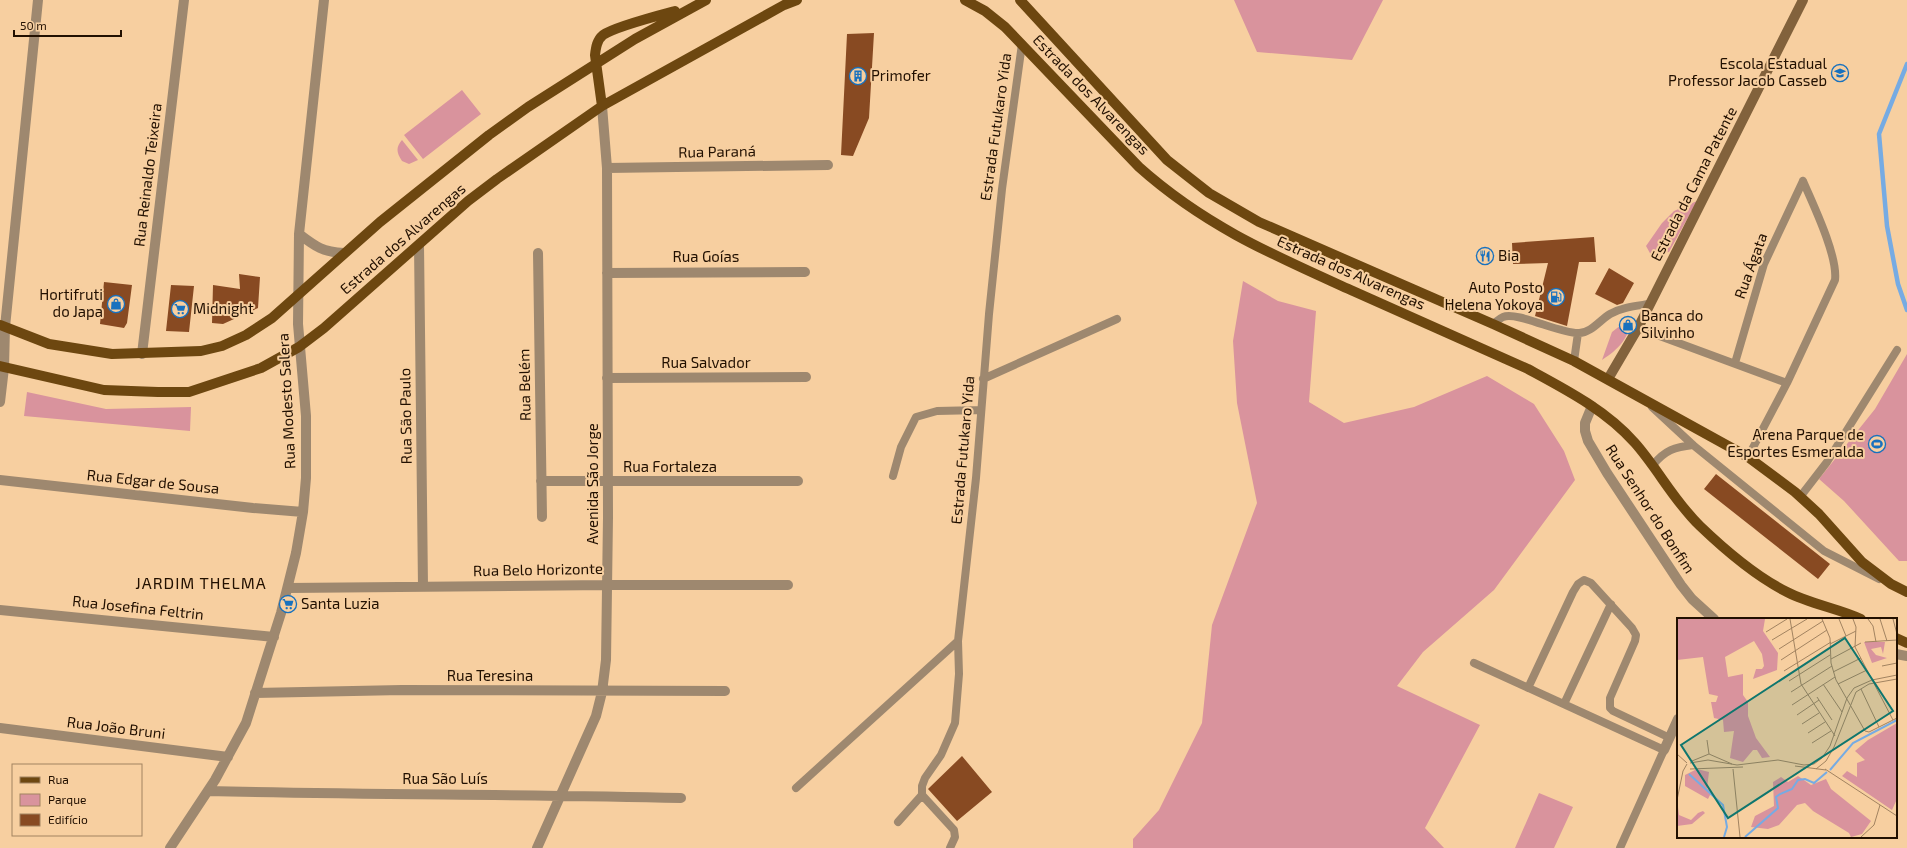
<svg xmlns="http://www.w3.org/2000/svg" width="1907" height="848" font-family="'Exo 2',sans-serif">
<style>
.green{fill:#d9939d}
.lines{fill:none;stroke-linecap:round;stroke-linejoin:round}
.stream{stroke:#76abe3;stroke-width:4.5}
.building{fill:#884a22}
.lane{stroke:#9e886f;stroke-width:8}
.street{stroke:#9e886f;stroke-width:10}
.secondary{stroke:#82623c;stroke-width:10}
.primary{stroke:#6d4710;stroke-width:10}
.labels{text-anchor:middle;stroke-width:4;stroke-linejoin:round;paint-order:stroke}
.poi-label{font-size:15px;fill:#221000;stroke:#f7cfa0;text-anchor:start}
.street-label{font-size:15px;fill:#221000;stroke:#f7cfa0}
.neighbourhood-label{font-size:16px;letter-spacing:1px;fill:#221000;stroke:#f7cfa0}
.inset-river{fill:none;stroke:#76abe3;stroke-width:2}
.inset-road{fill:none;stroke:#a28360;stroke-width:1}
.view{fill:#0f766e;fill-opacity:0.15;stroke:#0f766e;stroke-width:2}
.inset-edge{fill:none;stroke:#221000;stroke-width:2}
</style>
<rect width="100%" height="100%" fill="#f7cfa0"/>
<!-- green -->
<path class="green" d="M 1234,0 L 1383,0 L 1352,60 L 1257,52 Z
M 462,90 L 481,114 L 423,159 L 404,135 Z
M 402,140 L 418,160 L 409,164 L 402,161 C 396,152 396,147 402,140 Z
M 1697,201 L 1669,252 L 1651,255 L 1646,246 L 1662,223 L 1674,211 Z
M 1243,281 L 1278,301 L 1316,311 L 1309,402 L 1344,423 L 1414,407 L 1487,376 L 1534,404 L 1564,451 L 1575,480 L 1494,590 L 1423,652 L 1397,686 L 1480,725 L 1425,828 L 1444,848 L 1133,848 L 1133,839 L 1159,810 L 1202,723 L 1212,625 L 1257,503 L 1237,403 L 1233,341 Z
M 1633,319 C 1626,341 1620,348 1602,360 L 1612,332 L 1621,325 Z
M 1907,354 L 1907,561 L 1899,561 L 1844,501 L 1819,479 L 1875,409 Z
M 27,392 L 106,409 L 191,407 L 190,431 L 24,416 Z
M 1539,793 L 1573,807 L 1554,848 L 1515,848 Z"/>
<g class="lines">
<!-- stream -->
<path class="stream" d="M 1907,64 L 1879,134 L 1887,226 L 1898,284 L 1907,310"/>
</g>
<!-- building -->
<path class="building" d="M 874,33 L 869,118 L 853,156 L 841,155 L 847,34 Z
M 1594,237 L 1596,262 L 1579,262 L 1567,326 L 1535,316 L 1548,263 L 1513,264 L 1512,243 Z
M 1609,268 L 1634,283 L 1623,303 L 1617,305 L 1595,294 Z
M 239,274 L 260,277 L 258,308 L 223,324 L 212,323 L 213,285 L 240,289 Z
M 104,282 L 132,285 L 127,323 L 124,328 L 100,324 Z
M 171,285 L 194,286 L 189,332 L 166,331 Z
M 1716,474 L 1830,564 L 1818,579 L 1704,489 Z
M 962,756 L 992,792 L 957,821 L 928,789 Z"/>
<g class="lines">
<!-- lane -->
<path class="lane" d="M 1493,324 C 1496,322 1500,318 1503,317 C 1517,311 1560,334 1579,333 C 1591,333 1600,320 1610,314 C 1622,307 1636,306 1649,304
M 1638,328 L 1787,383
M 1574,361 L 1578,333
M 1735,363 L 1764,264 L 1803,181
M 983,379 L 1117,319
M 1652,407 L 1693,445 L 1824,551 L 1879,579
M 1748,457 L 1787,383 L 1835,280 C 1838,256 1813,204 1803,181
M 1653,465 C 1665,450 1675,447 1693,445
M 893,476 L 901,447 L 916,417 L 937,411 L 981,410
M 1800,497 L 1827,462 L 1897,350
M 1474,663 L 1664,750 L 1620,848
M 1528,688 L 1573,592 L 1578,584 L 1584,580 L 1591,583 L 1632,628 L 1636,635 L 1635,641 L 1610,698 L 1610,708 L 1613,711 L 1670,738
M 1564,704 L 1611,604
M 796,788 L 958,641 L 976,478 L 989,314 L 1002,189 L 1022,44
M 898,822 L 922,795
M 950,848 L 955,837 L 954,830 L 922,795 L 922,786 L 925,778 L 941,755 L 955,723 L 959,674 L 958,641"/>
<!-- street -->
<path class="street" d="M 607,168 L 828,165
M 299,234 C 316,247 323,252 344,253
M 419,245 L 423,586
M 538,253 L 542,517
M 607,273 L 805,272
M 142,354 L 184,0
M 607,378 L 806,377
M 0,402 L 4,368 L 5,327 L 38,0
M 1592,406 L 1585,423 L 1585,431 L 1588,441 L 1607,473 L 1681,585 L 1692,599 L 1714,619
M 0,480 L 253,508 L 303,512
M 541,481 L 798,481
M 288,588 L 607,585 L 788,585
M 0,610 L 274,637
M 1896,654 L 1907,656
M 255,693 L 402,690 L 725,691
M 0,728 L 228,757
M 1664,750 L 1678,719
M 208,791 C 366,795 523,794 681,798
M 170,848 L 215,780 L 246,723 L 281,613 L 296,553 L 303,512 L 306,478 L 306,416 L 298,324 L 299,234 L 324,0
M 537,848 L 596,716 L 602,692 L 606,660 L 608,517 L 607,168 L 602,106"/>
<!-- secondary -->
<path class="secondary" d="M 1608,379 L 1638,328 L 1803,0"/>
<!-- primary -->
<path class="primary" d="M 965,0 L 985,11 L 1005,27 L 1139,167 C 1205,226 1273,255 1353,291 C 1412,317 1470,343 1528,369 C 1565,389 1606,410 1635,443 C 1658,469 1674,501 1700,526 C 1724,549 1757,577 1787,592 C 1810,604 1837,608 1861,619
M 1020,0 L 1167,160 L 1209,193 L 1259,222 L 1493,324 L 1574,361 L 1748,457 L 1795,492 L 1819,514 L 1862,562 L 1891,584 L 1907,592
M 602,106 L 595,55 C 596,47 597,40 603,35 C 614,27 660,15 675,11
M 0,325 L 49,344 L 112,354 L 201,351 L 222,346 L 246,335 L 272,318 L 380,222 L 489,135 L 528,107 L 635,39 L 706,0
M 0,366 L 104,390 L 158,392 L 189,392 L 261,368 L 299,347 L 324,328 L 468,201 L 497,179 L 602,106 L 784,5 L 797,0
M 1896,638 L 1907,643"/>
</g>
<!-- icons -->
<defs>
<g id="school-ring" transform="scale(0.9)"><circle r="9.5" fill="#f7cfa0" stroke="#1871be" stroke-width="1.5"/><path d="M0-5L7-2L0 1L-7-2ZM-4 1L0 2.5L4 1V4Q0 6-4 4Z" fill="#1871be"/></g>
<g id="building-ring" transform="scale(0.9)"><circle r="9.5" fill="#f7cfa0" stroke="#1871be" stroke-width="1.5"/><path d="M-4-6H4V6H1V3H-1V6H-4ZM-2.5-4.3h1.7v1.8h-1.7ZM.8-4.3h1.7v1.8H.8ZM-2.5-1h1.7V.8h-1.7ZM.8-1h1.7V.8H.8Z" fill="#1871be"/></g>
<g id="restaurant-ring" transform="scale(0.9)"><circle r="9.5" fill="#f7cfa0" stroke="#1871be" stroke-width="1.5"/><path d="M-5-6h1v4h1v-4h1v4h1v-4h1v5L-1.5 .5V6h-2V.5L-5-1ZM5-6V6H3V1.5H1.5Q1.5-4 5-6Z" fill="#1871be"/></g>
<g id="fuel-ring" transform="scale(0.9)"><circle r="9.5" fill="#f7cfa0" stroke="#1871be" stroke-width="1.5"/><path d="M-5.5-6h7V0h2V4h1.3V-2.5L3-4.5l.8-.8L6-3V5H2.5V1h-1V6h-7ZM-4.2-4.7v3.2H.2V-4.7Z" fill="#1871be"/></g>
<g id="shop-ring" transform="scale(0.9)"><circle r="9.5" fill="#f7cfa0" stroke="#1871be" stroke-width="1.5"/><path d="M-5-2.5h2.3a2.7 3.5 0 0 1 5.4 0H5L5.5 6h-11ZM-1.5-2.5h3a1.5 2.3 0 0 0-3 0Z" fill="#1871be"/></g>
<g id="supermarket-ring" transform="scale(0.9)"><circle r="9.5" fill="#f7cfa0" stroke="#1871be" stroke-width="1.5"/><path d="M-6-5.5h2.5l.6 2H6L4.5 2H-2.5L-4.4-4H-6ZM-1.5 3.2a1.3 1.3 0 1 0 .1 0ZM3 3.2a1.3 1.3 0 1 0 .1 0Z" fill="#1871be"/></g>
<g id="stadium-ring" transform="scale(0.9)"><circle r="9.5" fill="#f7cfa0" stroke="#1871be" stroke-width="1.5"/><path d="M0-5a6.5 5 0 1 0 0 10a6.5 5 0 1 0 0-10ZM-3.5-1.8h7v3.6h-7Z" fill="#1871be"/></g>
</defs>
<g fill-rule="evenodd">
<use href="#school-ring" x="1840" y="73"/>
<use href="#building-ring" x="858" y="76"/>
<use href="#restaurant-ring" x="1485" y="256"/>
<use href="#fuel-ring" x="1556" y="297"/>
<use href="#shop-ring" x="116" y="304"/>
<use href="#supermarket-ring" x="180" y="309"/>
<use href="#shop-ring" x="1628" y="325"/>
<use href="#stadium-ring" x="1877" y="444"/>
<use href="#supermarket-ring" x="288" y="604"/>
</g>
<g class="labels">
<!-- poi labels -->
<g class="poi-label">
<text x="1827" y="69" text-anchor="end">Escola Estadual<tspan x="1827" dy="17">Professor Jacob Casseb</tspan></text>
<text x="871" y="81">Primofer</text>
<text x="1498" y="261">Bia</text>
<text x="1543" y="293" text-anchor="end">Auto Posto<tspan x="1543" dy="17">Helena Yokoya</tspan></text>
<text x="103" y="300" text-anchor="end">Hortifruti<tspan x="103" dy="17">do Japa</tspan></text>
<text x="193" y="314">Midnight</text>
<text x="1641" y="321">Banca do<tspan x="1641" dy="17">Silvinho</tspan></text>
<text x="1864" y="440" text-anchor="end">Arena Parque de<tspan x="1864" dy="17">Esportes Esmeralda</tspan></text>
<text x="301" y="609">Santa Luzia</text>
</g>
<!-- street labels -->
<g class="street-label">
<text transform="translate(1091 95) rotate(46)" y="5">Estrada dos Alvarengas</text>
<text transform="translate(996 127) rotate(-82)" y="5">Estrada Futukaro Yida</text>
<text transform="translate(717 152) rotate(-1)" y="5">Rua Paraná</text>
<text transform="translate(148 175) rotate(-83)" y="5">Rua Reinaldo Teixeira</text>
<text transform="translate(1694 184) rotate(-63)" y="5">Estrada da Cama Patente</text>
<text transform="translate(403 239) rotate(-41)" y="5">Estrada dos Alvarengas</text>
<text x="706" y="262">Rua Goías</text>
<text transform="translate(1751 266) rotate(-70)" y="5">Rua Ágata</text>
<text transform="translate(1351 273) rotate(24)" y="5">Estrada dos Alvarengas</text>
<text x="706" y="368">Rua Salvador</text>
<text transform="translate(525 385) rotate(-91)" y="5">Rua Belém</text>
<text transform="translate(287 401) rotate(-93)" y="5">Rua Modesto Salera</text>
<text transform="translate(406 416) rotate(-91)" y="5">Rua São Paulo</text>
<text transform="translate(963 450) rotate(-85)" y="5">Estrada Futukaro Yida</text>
<text x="670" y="472">Rua Fortaleza</text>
<text transform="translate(153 482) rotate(6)" y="5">Rua Edgar de Sousa</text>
<text transform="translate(593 484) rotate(-90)" y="5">Avenida São Jorge</text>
<text transform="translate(1650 509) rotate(57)" y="5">Rua Senhor do Bonfim</text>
<text transform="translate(538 570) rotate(-1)" y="5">Rua Belo Horizonte</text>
<text transform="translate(138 608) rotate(6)" y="5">Rua Josefina Feltrin</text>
<text x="490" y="681">Rua Teresina</text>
<text transform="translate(116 728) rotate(7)" y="5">Rua João Bruni</text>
<text x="445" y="784">Rua São Luís</text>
</g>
<!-- neighbourhood labels -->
<g class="neighbourhood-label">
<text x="201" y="589">JARDIM THELMA</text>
</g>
</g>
<!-- overview -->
<g transform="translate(1677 618)">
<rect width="220" height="220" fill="#f7cfa0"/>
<path d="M 0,1 L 88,1 L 86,13 L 101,35 L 100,52 L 76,61 L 79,51 L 85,51 L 87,48 L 85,36 L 77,23 L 48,39 L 51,59 L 66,56 L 66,77 L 71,84 L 71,98 L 79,120 L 93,139 L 85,140 L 80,132 L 76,132 L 66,144 L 53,140 L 57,113 L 47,114 L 46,102 L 37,100 L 34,84 L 39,84 L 41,78 L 32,76 L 26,39 L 0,42 ZM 187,24 L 208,24 L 206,36 L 204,29 L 194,31 L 199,37 L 210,40 L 195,45 ZM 220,105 L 220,181 L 215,192 L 165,158 L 170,153 L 180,159 L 180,145 L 188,142 L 178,133 L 191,122 ZM 20,151 L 32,154 L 30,170 L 34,175 L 31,181 L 8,168 L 8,157 ZM 121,158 L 134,167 L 149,161 L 154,171 L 194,203 L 185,216 L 174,219 L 172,215 L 136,193 L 128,185 L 120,187 L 102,207 L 91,211 L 74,209 L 78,198 L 97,188 L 96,164 L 104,159 L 111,164 ZM 1,189 L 2,197 L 14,202 L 21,195 L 26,193 L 28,195 L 15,206 L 0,208 Z" fill="#d9939d"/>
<path class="inset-river" d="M 153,152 L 176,125 L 220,102M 12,156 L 46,187 L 50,209 L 47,219M 68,219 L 101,190 L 99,179 L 103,176 L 115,171 L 121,162 L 128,161 L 137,165 L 150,154"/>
<path class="inset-road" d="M 113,1 L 124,66 L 158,118M 145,1 L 153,20 L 154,45 L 159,62 L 188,113 L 192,114 L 220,100M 162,1 L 169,18M 176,1 L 179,9 L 178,29 L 216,102M 191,1 L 196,8 L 199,24M 203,1 L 210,23M 216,1 L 220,16M 89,14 L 110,1M 95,22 L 130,1M 188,24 L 220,22M 153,26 L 179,13M 102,31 L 146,3M 154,41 L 184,25M 104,42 L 150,12M 205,48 L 220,45M 107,53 L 154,24M 156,54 L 184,40M 112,63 L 153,37M 146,66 L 165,94M 161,66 L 190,52M 184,71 L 202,109M 114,74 L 155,48M 140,79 L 155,102M 115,87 L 158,59M 120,97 L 142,82M 125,106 L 142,95M 131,115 L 148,104M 30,122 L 32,136M 135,125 L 154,113M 0,136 L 10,145M 15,143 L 32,136 L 55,146M 13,145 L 31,142 L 60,147 L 101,142 L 127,147 L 137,146 L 145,140 L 153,128 L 170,80 L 177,70 L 195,62 L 220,57M 118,148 L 149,152M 13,151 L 66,149M 56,151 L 63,219M 139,151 L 149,143 L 157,129 L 179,74 L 192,66 L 220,61M 148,151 L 220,198M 0,182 L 6,153 L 10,146M 184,219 L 197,207 L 203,187"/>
<path class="view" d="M 168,20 L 216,93 L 51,200 L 4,127 Z"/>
<rect width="220" height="220" class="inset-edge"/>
</g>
<!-- legend -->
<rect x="12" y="764" width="130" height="72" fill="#f7cfa0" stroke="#a28360"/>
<rect x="20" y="777" width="20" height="6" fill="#6d4710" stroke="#a28360"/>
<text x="48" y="784" font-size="12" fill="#221000">Rua</text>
<rect x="20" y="794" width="20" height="12" fill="#d9939d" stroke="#a28360"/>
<text x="48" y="804" font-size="12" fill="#221000">Parque</text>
<rect x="20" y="814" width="20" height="12" fill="#884a22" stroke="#a28360"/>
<text x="48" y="824" font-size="12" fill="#221000">Edifício</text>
<!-- scale -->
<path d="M14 30v6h107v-6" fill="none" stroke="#221000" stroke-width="2"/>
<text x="20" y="30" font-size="12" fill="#221000" stroke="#f7cfa0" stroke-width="3" paint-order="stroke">50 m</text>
</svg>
